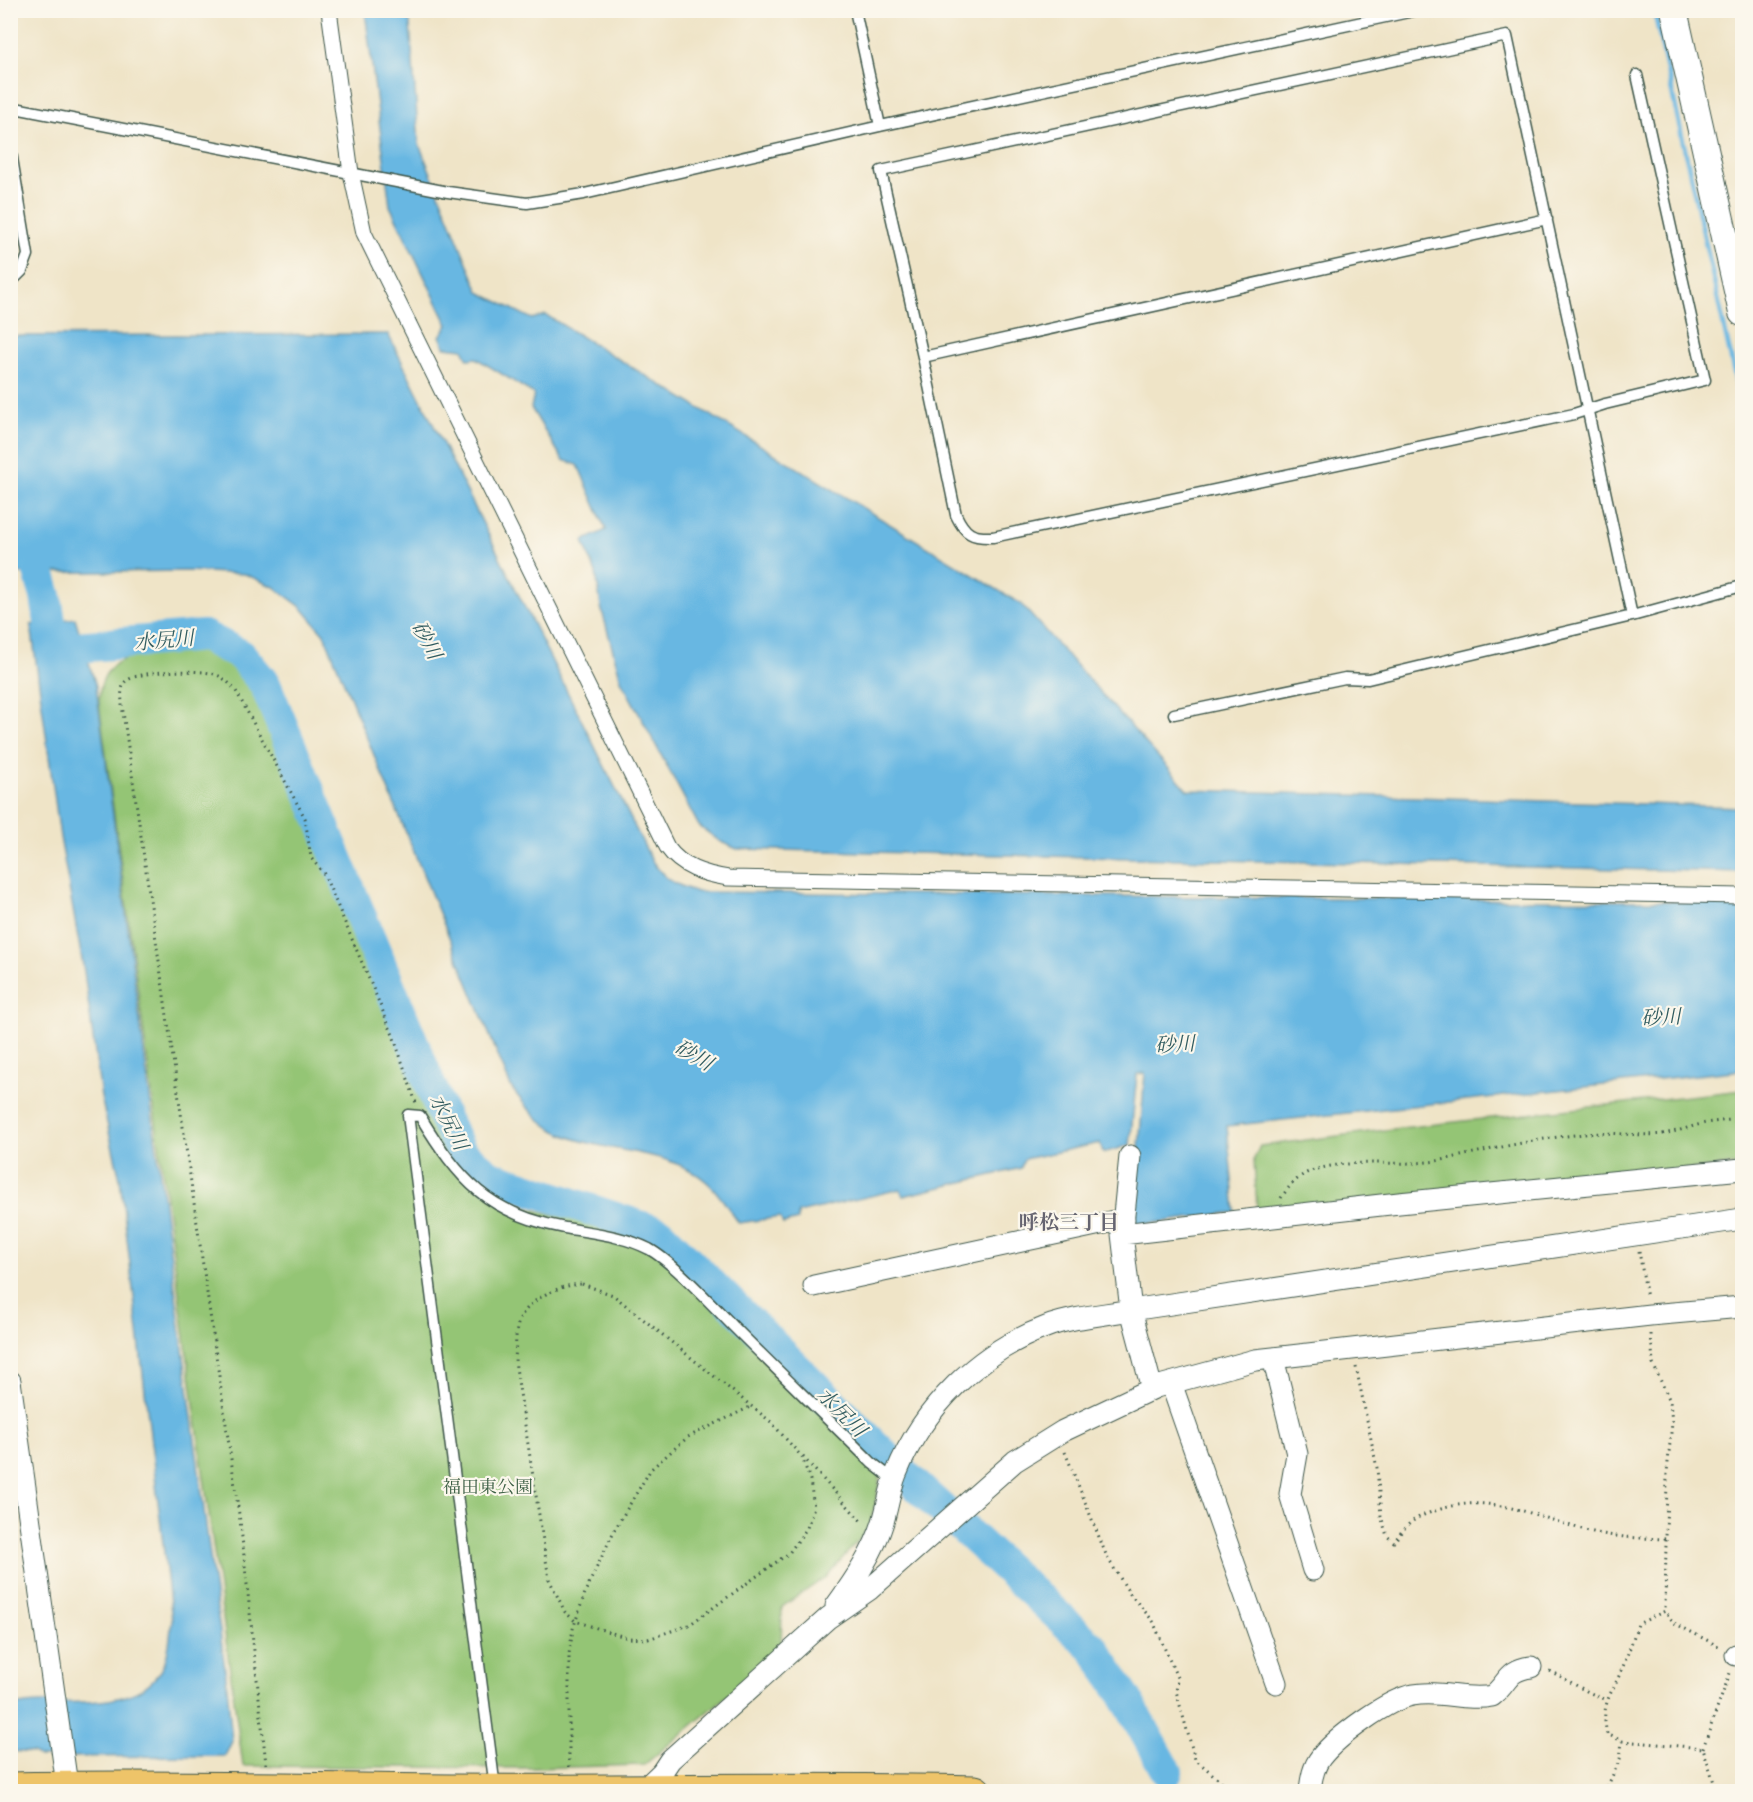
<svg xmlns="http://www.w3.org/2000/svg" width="1753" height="1802" font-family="Vollkorn,'Noto Serif JP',serif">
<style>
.green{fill:#94c575;stroke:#5a8154;stroke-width:1.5}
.water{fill:#67b7e2;stroke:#437a8b;stroke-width:1.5}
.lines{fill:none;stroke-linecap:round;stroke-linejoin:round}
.stream{stroke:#67b7e2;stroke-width:5}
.river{stroke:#67b7e2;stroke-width:32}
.service-casing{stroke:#3e564a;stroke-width:13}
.pedestrian-casing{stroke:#3e564a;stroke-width:17}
.minor-casing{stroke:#3e564a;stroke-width:23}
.tertiary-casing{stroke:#3e564a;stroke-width:28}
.trunk-casing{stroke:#3e564a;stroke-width:35}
.path{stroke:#3e564a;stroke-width:3;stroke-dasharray:1.5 4.5;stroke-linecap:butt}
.service{stroke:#fff;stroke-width:10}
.pedestrian{stroke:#fff;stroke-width:15}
.minor{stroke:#fff;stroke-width:21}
.tertiary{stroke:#fff;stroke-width:26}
.trunk{stroke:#eec469;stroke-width:33}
.labels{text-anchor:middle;stroke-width:4.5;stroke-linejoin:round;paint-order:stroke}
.park-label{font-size:18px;fill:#3c5f44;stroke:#fbf7ec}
.water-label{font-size:20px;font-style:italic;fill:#315c60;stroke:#fbf7ec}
.neighbourhood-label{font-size:20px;font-weight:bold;fill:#656470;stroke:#fbf7ec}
</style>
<rect width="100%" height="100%" fill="#fbf7ec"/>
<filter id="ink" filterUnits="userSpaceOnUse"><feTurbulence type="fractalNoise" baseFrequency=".0167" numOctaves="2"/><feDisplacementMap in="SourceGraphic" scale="12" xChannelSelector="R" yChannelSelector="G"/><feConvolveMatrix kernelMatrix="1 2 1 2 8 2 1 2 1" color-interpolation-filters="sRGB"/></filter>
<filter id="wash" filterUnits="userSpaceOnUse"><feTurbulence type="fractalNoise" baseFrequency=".008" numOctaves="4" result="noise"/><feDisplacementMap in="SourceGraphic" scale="24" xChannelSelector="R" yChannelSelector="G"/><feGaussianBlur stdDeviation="1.35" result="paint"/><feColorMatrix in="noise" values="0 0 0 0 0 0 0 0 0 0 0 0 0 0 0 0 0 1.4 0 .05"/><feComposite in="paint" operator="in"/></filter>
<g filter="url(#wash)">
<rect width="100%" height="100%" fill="#efe4c7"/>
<!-- green -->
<path class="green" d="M 160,649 C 202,649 215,648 249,674 L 439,1127 L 456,1161 L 477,1180 L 516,1204 L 532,1210 L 619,1229 L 651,1242 L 693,1277 L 874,1452 L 879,1461 L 879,1484 L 870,1527 L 826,1577 L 782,1607 L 781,1651 L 644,1765 L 533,1768 L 243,1766 L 99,703 C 99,661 126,657 160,649 Z
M 1742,1090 L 1742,1164 L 1257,1212 L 1254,1159 L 1260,1146 L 1401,1128 Z"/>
<!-- water -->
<path class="water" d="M 365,11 L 409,11 L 419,144 L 479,292 L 532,319 L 546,315 L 1021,604 L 1188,790 L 1742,807 L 1742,872 L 737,849 L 721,842 L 699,826 L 621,680 L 601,607 L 596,573 L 583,541 L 606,530 L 578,465 L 563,460 L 531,408 L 534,394 L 476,358 L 468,359 L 463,349 L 445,347 L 440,336 L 448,325 L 390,206 Z
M 388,334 L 652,861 C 666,881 674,884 697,892 L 1742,902 L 1742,1070 L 1227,1126 L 1235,1212 L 1138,1225 L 1133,1221 L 1145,1073 L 1137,1074 L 1130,1145 L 1103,1153 L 1100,1143 L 1024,1159 L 1021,1168 L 903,1196 L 900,1189 L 798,1213 L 798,1220 L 783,1224 L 780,1217 L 739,1223 C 729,1210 720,1194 708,1183 C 666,1144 597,1157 549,1127 C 534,1117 522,1102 511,1087 L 324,634 L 301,607 L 274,587 L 245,574 L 188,571 L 11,573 L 10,336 Z
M 75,618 L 96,686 L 227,1685 L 232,1741 L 225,1756 L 39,1757 L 33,1753 L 11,1751 L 10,1707 C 57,1694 142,1720 165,1661 C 170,1649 170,1633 172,1620 L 120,1179 L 101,1097 L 84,971 L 60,837 L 31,625 Z"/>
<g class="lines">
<!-- stream -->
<path class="stream" d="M 1654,10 L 1742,408"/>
<!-- river -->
<path class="river" d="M 10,474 L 46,596 L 54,649 L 204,636 L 241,655 L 265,684 L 444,1118 L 462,1153 L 490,1176 L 660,1233 L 906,1476 L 1094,1649 L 1126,1698 L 1167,1772"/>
</g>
</g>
<g filter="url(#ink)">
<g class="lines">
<!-- service casing -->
<g class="service-casing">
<path id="service" d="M 855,10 L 880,126
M 10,107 L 448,192 L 527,203 L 584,194 L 880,126 L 1418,10
M 10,146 L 28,255 L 22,271 L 10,283
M 1547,219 L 923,357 L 881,171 L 1507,36 L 1632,616
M 923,357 L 956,515 C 965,534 972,538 993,537 L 1574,414 L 1605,404 L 1705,380 L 1637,75
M 1174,714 L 1345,678 L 1368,679 L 1632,616 L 1742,586
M 495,1788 L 408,1115 L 420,1116 C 459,1180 488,1214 565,1228 C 593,1233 624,1236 649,1249 C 674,1263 711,1304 733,1326 C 779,1372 826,1417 872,1463 L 894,1480"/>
</g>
<!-- pedestrian casing -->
<g class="pedestrian-casing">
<path id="pedestrian" d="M 329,10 L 351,173 L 364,233 L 667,847 C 682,868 704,874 728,878 L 1742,896"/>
</g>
<!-- minor casing -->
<g class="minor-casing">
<path id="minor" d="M 1130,1156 L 1122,1234 L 1131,1310 L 1152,1389
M 1122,1234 L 1399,1203 L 1742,1169
M 814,1286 L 1124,1219
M 1273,1358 L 1297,1454 L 1290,1494 L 1313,1570
M 10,1381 L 68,1792
M 1171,1383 L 1276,1683
M 836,1606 C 854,1581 874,1552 883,1522 C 888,1506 890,1489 896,1474 C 923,1407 979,1352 1046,1327 C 1072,1317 1103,1315 1131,1310 L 1742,1219
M 1736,1655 L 1742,1656
M 641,1792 L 662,1772 L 670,1760 L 828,1618 L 870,1589 L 1015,1461 L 1063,1431 L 1156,1387 L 1255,1360 L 1650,1315 L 1742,1307
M 1310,1792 C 1311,1779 1313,1767 1321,1757 C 1337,1737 1388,1699 1413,1695 C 1439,1690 1466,1701 1492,1696 C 1509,1683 1506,1670 1531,1667"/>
</g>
<!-- tertiary casing -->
<g class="tertiary-casing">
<path id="tertiary" d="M 1674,10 L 1742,313"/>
</g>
<!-- trunk casing -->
<g class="trunk-casing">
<path id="trunk" d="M 10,1789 C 158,1786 304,1790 452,1791 C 626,1792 801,1788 975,1792"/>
</g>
<!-- path -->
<path class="path" d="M 1281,1198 C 1289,1186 1298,1176 1311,1171 C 1356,1156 1402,1169 1447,1159 C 1492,1149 1539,1138 1585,1134 C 1611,1131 1636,1137 1662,1134 C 1677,1132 1691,1126 1706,1123 C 1718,1121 1731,1120 1742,1119
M 1639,1251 L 1647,1298
M 582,1284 L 613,1295 L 771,1422 L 802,1457 L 810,1480 L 814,1507 L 807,1528 L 789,1553 L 689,1625 L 648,1639 L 628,1638 L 575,1621 L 565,1612 L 549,1579 L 515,1361 C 516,1349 515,1335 518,1324 C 526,1299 559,1285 582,1284 Z
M 1651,1334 L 1653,1364 L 1670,1401 L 1672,1423 L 1667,1472 L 1665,1611
M 1356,1367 L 1377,1468 L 1381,1516 L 1387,1536 L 1394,1542 C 1409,1520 1416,1517 1441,1509 C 1495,1492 1542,1520 1593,1532 C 1618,1538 1642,1538 1667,1539
M 1065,1452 L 1107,1557 L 1130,1594 L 1153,1621 L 1178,1680 L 1176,1691 L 1195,1759 L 1223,1783 L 1228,1792
M 803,1457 L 863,1523
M 1549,1671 C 1570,1680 1582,1691 1605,1699
M 1703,1748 L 1730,1673
M 266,1764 L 241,1528 L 122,705 C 122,698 120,689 125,682 C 137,670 198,669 214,674 C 224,677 230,684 236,691 L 305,818 L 311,858 L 324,874 L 393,1035 L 416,1103
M 569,1767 L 569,1654 L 573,1629 L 586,1590 L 615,1529 L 651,1469 L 688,1437 L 750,1407
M 1605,1792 L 1620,1759 L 1622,1741
M 1717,1792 L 1703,1748 L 1622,1741 L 1607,1734 C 1600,1703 1611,1696 1622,1669 C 1628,1654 1633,1639 1638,1624 L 1665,1611 L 1674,1623 L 1720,1647"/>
<!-- service -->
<use href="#service" class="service"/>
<!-- pedestrian -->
<use href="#pedestrian" class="pedestrian"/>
<!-- minor -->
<use href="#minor" class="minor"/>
<!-- tertiary -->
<use href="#tertiary" class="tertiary"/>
<!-- trunk -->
<use href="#trunk" class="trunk"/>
</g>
</g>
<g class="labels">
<!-- park labels -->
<g class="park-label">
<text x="488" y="1493">福田東公園</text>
</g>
<!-- water labels -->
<g class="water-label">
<text transform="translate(164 640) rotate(-5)" y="7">水尻川</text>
<text transform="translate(427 640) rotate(62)" y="7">砂川</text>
<text transform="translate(1661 1017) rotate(-3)" y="7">砂川</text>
<text transform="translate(1175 1044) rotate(-3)" y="7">砂川</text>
<text transform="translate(694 1055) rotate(30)" y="7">砂川</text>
<text transform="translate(449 1122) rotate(63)" y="7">水尻川</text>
<text transform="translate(842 1412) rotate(45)" y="7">水尻川</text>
</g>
<!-- neighbourhood labels -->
<g class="neighbourhood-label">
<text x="1069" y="1229">呼松三丁目</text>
</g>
</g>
<!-- margin -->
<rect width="1753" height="1802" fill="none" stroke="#fbf7ec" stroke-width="36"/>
</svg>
